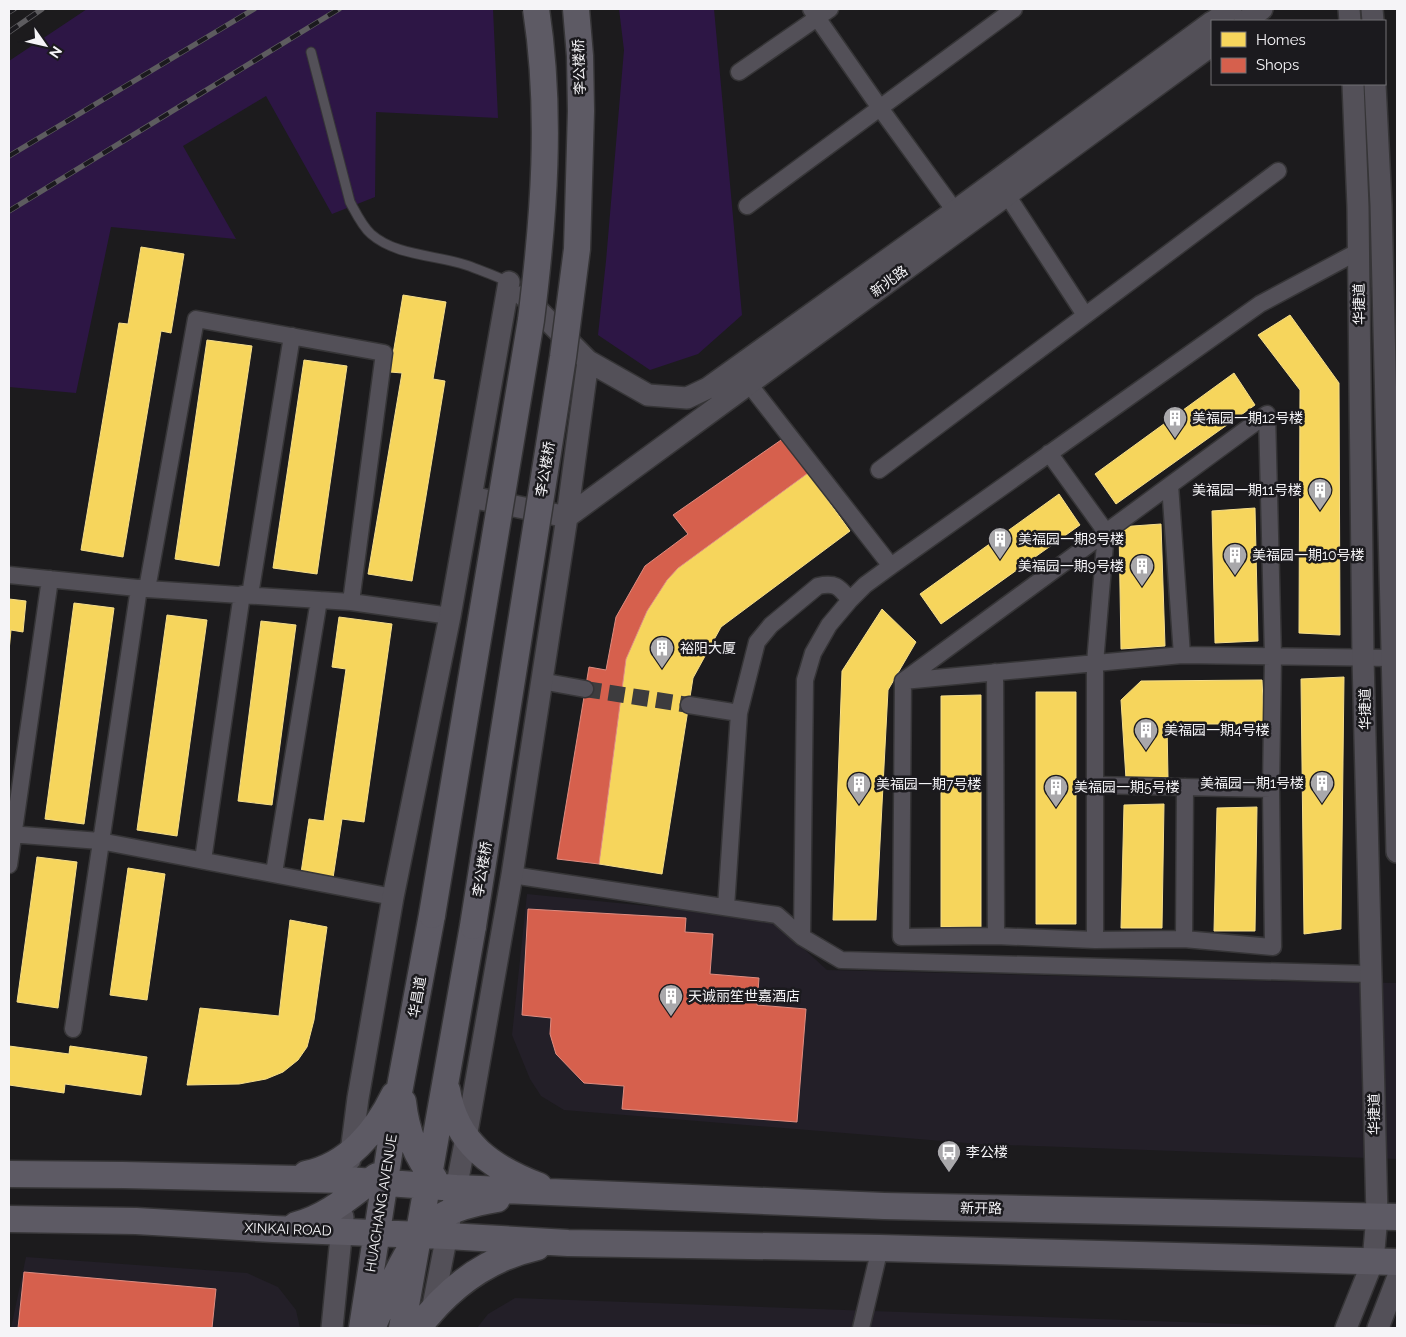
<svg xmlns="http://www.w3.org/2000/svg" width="1406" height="1337" font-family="Raleway,'Noto Sans SC',sans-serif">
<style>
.built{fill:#231f28}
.green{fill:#2d1645}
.homes{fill:#f6d55c;stroke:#f6de8a}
.shops{fill:#d6604d;stroke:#df8c80}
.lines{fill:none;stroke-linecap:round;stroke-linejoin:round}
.minor-tunnel{stroke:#3d3c3e;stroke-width:16;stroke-dasharray:16 8;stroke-linecap:butt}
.service-casing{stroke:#363537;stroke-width:11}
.minor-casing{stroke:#363537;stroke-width:19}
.tertiary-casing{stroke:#363537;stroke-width:24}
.primary-casing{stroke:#363537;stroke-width:29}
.service{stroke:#535058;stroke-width:9}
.minor{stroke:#535058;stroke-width:16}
.tertiary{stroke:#535058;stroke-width:21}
.primary{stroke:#5d5a64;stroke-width:26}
.rail-casing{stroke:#5d5c5f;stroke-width:5.5}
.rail{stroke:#1b1a1e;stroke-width:4;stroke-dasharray:11;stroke-linecap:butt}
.primary-bridge-casing{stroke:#363537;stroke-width:29;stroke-linecap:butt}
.primary-bridge{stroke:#5d5a64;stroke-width:26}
.labels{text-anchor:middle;stroke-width:5;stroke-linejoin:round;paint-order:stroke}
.street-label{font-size:14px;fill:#f5f4f7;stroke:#1b1a1e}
.poi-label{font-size:14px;fill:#f5f4f7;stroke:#1b1a1e;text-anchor:start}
</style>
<rect width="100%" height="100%" fill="#1c1b1d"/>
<!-- built -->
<path class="built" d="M 527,894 L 770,918 L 827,970 L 1261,981 L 1397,983 L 1397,1159 L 979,1144 L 564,1110 L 541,1096 L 530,1079 L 512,1035 Z
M 26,1257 L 247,1273 L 278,1287 L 296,1310 L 300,1328 L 11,1328 Z
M 515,1298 L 1290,1326 L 1290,1328 L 477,1328 L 488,1314 Z"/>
<!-- green -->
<path class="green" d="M 87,9 L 493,9 L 498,118 L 376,112 L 375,197 L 332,214 L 266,96 L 183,146 L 236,239 L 111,227 L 76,393 L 9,387 L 9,61 Z
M 619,9 L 714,9 L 742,315 L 698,354 L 650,370 L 598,335 L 606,261 L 624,50 Z"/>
<!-- homes -->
<path class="homes" d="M 141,247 L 184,254 L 171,333 L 161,331 L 123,557 L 81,550 L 119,323 L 128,324 Z
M 403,295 L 446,302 L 433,379 L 445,381 L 412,581 L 368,574 L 402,373 L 390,372 Z
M 1290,315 L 1339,383 L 1340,635 L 1299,633 L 1300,390 L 1258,335 Z
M 207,340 L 252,346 L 219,566 L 175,559 Z
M 304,360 L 347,366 L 317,574 L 273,568 Z
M 1234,373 L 1255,405 L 1116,504 L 1095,474 Z
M 808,473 L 850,531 L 721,627 L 693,678 L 662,874 L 599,864 L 626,659 L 647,611 L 667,580 L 678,568 Z
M 1059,494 L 1080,525 L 941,624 L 920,594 Z
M 1255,508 L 1258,641 L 1215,643 L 1212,511 Z
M 1161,524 L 1165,646 L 1121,649 L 1119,527 Z
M 9,599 L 26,601 L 23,632 L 11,630 L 9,651 Z
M 74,603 L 114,608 L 84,824 L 45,819 Z
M 882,609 L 916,642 L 888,690 L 876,920 L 833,920 L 842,671 Z
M 167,615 L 207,620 L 177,836 L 137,830 Z
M 339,617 L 392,624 L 364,822 L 342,819 L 333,878 L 301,873 L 309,819 L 324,821 L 346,669 L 332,667 Z
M 261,621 L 296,625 L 272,805 L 238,801 Z
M 1344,677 L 1341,929 L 1304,934 L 1301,679 Z
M 1262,680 L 1264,724 L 1167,724 L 1168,778 L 1126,779 L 1121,700 L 1141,681 Z
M 1036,692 L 1076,692 L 1076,924 L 1036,924 Z
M 981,695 L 981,927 L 941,927 L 941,696 Z
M 1164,804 L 1162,928 L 1121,928 L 1124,805 Z
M 1257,807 L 1255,931 L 1214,931 L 1217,808 Z
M 37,857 L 77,862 L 58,1008 L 17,1002 Z
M 128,868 L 165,874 L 147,1000 L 110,995 Z
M 290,920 L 327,927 L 314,1020 L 307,1047 L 298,1060 L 283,1072 L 266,1079 L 239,1084 L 187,1085 L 200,1008 L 279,1016 Z
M 9,1046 L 69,1054 L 70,1046 L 147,1057 L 141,1095 L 65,1084 L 64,1093 L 9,1085 Z"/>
<!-- shops -->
<path class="shops" d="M 784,438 L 808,473 L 678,568 L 667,580 L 647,611 L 626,659 L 599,864 L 557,859 L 589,667 L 606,670 L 616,617 L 645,566 L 688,534 L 673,515 Z
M 528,909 L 686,918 L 685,932 L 713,934 L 710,974 L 759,978 L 757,1005 L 806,1009 L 797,1122 L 622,1109 L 624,1086 L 584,1083 L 556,1054 L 550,1034 L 551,1018 L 522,1015 Z
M 24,1272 L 216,1289 L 212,1328 L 18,1328 Z"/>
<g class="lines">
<!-- minor-tunnel -->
<path class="minor-tunnel" d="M 585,689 L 689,705"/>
<!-- service casing -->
<g class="service-casing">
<path id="service" d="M 311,52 L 350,202 C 356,213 362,226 371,234 C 396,256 436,255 466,265 C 481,270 495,276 509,282"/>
</g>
<!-- minor casing -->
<g class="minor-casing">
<path id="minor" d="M 811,9 L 880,108 L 955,211
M 739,72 L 830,9
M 1007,195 L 1085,315
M 747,206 L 1014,9
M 749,384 L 891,566
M 879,470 L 1278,171
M 1170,485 L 1182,655
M 9,575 L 147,589 L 351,602 L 450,616
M 147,589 L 196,319 L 384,353 L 351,602
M 250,595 L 292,336
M 541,681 L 585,689
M 903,681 L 1267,414 L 1273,657 L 1271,789 L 1273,947 L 1184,939 L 1095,940
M 903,681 L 901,937 L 996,936 L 995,672
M 903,681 L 1182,655 L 1392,658
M 689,705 L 739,713
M 1094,785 L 1271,789
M 9,834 L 100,841 L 393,897
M 203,860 L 242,594
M 9,865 L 50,579
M 274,873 L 319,600
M 512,875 L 777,915 L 802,937 L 841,960 L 1371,974
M 726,907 L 739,713 L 757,642 L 771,625 L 818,586 C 836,582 839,587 850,600
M 996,936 L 1095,940 L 1095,663 L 1106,532 L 1049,453
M 802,937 L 805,680 L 813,653 L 829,625 L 850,600 L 865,585 L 891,566 L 1260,304 L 1359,251
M 1184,939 L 1185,787
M 73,1029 L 139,588
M 861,1328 L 880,1248"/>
</g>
<!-- tertiary casing -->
<g class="tertiary-casing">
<path id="tertiary" d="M 1349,9 L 1350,21
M 1372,9 L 1373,21
M 1214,21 L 1231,9
M 1245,21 L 1262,9
M 1375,84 L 1381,205 L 1397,852
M 524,296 L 588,361 L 648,395 L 687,398 L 708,388 L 955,211 L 1212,22
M 471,497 L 567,517
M 567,517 L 1212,45
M 350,1160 L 358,1098 L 393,897 L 450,616 L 509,282
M 431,1316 L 466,1138 L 512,875 L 567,517 L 588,361
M 332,1328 L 343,1217
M 1346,1328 L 1373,1261 L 1377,1216 L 1363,658 L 1358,207 L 1353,84
M 1378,1328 L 1397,1279"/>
</g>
<!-- primary casing -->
<g class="primary-casing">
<path id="primary" d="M 447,1090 C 456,1144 492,1168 539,1186
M 403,1102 C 406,1129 416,1157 434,1178
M 9,1174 L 123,1175 L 347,1180 L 456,1188 L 884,1206 L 1397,1217
M 306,1174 C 347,1166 376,1132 394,1095
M 9,1219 L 136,1221 L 273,1229 L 447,1236 L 568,1243 L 880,1248 L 1397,1262
M 296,1225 C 328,1217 351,1195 377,1176
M 362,1328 L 397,1103 L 432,915
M 372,1328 C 384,1301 410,1238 432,1222 C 452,1208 474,1203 497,1199
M 402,1328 L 473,926
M 418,1328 C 448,1288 488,1258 537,1247"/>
</g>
<!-- service -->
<use href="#service" class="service"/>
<!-- minor -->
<use href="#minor" class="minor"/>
<!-- tertiary -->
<use href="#tertiary" class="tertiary"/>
<!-- primary -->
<use href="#primary" class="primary"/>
<!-- rail casing -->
<g class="rail-casing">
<path id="rail" d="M 9,12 L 14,9
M 9,32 L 42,9
M 9,156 L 254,9
M 9,211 L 339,9"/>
</g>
<!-- rail -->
<use href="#rail" class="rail"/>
<!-- primary-bridge casing -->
<g class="primary-bridge-casing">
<path id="primary-bridge" d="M 432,915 L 531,320 C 544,216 552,112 536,9
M 473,926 L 563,357 L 577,249 L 581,111 L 580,56 L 576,9"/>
</g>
<!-- primary-bridge -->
<use href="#primary-bridge" class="primary-bridge"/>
</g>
<!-- icons -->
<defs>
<g id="building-pin" transform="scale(1.25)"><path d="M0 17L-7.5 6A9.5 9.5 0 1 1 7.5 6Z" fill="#a9a8ab" stroke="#1b1a1e"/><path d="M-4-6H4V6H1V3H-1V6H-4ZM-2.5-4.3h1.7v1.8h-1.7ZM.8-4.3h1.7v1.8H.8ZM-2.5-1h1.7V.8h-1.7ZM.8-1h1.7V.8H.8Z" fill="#fff"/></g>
<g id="bus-pin" transform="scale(1.25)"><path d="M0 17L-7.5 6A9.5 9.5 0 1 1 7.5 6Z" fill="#a9a8ab" stroke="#1b1a1e"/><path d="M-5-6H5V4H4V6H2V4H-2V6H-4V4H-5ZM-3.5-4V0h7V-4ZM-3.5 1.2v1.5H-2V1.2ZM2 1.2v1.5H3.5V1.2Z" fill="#fff"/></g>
</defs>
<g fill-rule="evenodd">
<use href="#building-pin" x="1175" y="418"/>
<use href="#building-pin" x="1320" y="490"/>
<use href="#building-pin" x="1000" y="539"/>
<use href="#building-pin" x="1235" y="555"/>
<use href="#building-pin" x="1142" y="566"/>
<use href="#building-pin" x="662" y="648"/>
<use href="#building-pin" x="1146" y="730"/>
<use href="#building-pin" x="1322" y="783"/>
<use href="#building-pin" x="859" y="784"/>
<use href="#building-pin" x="1056" y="787"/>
<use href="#building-pin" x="671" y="996"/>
<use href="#bus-pin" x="949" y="1152"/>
</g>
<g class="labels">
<!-- street labels -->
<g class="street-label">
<text transform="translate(579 67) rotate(-92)" y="5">李公楼桥</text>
<text transform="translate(889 281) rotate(-36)" y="5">新兆路</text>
<text transform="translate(1359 304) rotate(-91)" y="5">华捷道</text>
<text transform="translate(545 469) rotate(-81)" y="5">李公楼桥</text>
<text transform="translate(1365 709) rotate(-91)" y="5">华捷道</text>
<text transform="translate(482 869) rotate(-81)" y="5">李公楼桥</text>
<text transform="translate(417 997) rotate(-80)" y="5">华昌道</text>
<text transform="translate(1374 1114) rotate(-91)" y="5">华捷道</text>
<text transform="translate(381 1203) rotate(-81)" y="5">HUACHANG AVENUE</text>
<text transform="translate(981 1208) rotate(1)" y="5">新开路</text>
<text transform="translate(288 1229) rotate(2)" y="5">XINKAI ROAD</text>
</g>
<!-- poi labels -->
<g class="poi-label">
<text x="1192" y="423">美福园一期12号楼</text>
<text x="1302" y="495" text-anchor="end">美福园一期11号楼</text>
<text x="1018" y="544">美福园一期8号楼</text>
<text x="1252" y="560">美福园一期10号楼</text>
<text x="1124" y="571" text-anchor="end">美福园一期9号楼</text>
<text x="680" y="653">裕阳大厦</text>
<text x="1164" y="735">美福园一期4号楼</text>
<text x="1304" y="788" text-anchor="end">美福园一期1号楼</text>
<text x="876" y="789">美福园一期7号楼</text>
<text x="1074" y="792">美福园一期5号楼</text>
<text x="688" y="1001">天诚丽笙世嘉酒店</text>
<text x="966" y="1157">李公楼</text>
</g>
</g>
<!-- border -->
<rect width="1406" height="1337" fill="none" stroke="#f5f4f7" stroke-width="20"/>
<!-- legend -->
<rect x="1211" y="20" width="175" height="65" fill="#1b1a1e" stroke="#727175"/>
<rect x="1221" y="32" width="25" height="15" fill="#f6d55c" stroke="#727175"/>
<text x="1256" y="45" font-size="15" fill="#f5f4f7">Homes</text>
<rect x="1221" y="58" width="25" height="15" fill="#d6604d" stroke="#727175"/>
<text x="1256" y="70" font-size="15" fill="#f5f4f7">Shops</text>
<!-- north arrow -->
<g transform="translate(45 45) rotate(124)" stroke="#1b1a1e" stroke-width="4" paint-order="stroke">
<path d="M0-4L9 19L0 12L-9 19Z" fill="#f5f4f7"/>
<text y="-8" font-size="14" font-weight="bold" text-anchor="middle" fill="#f5f4f7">N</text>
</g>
</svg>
